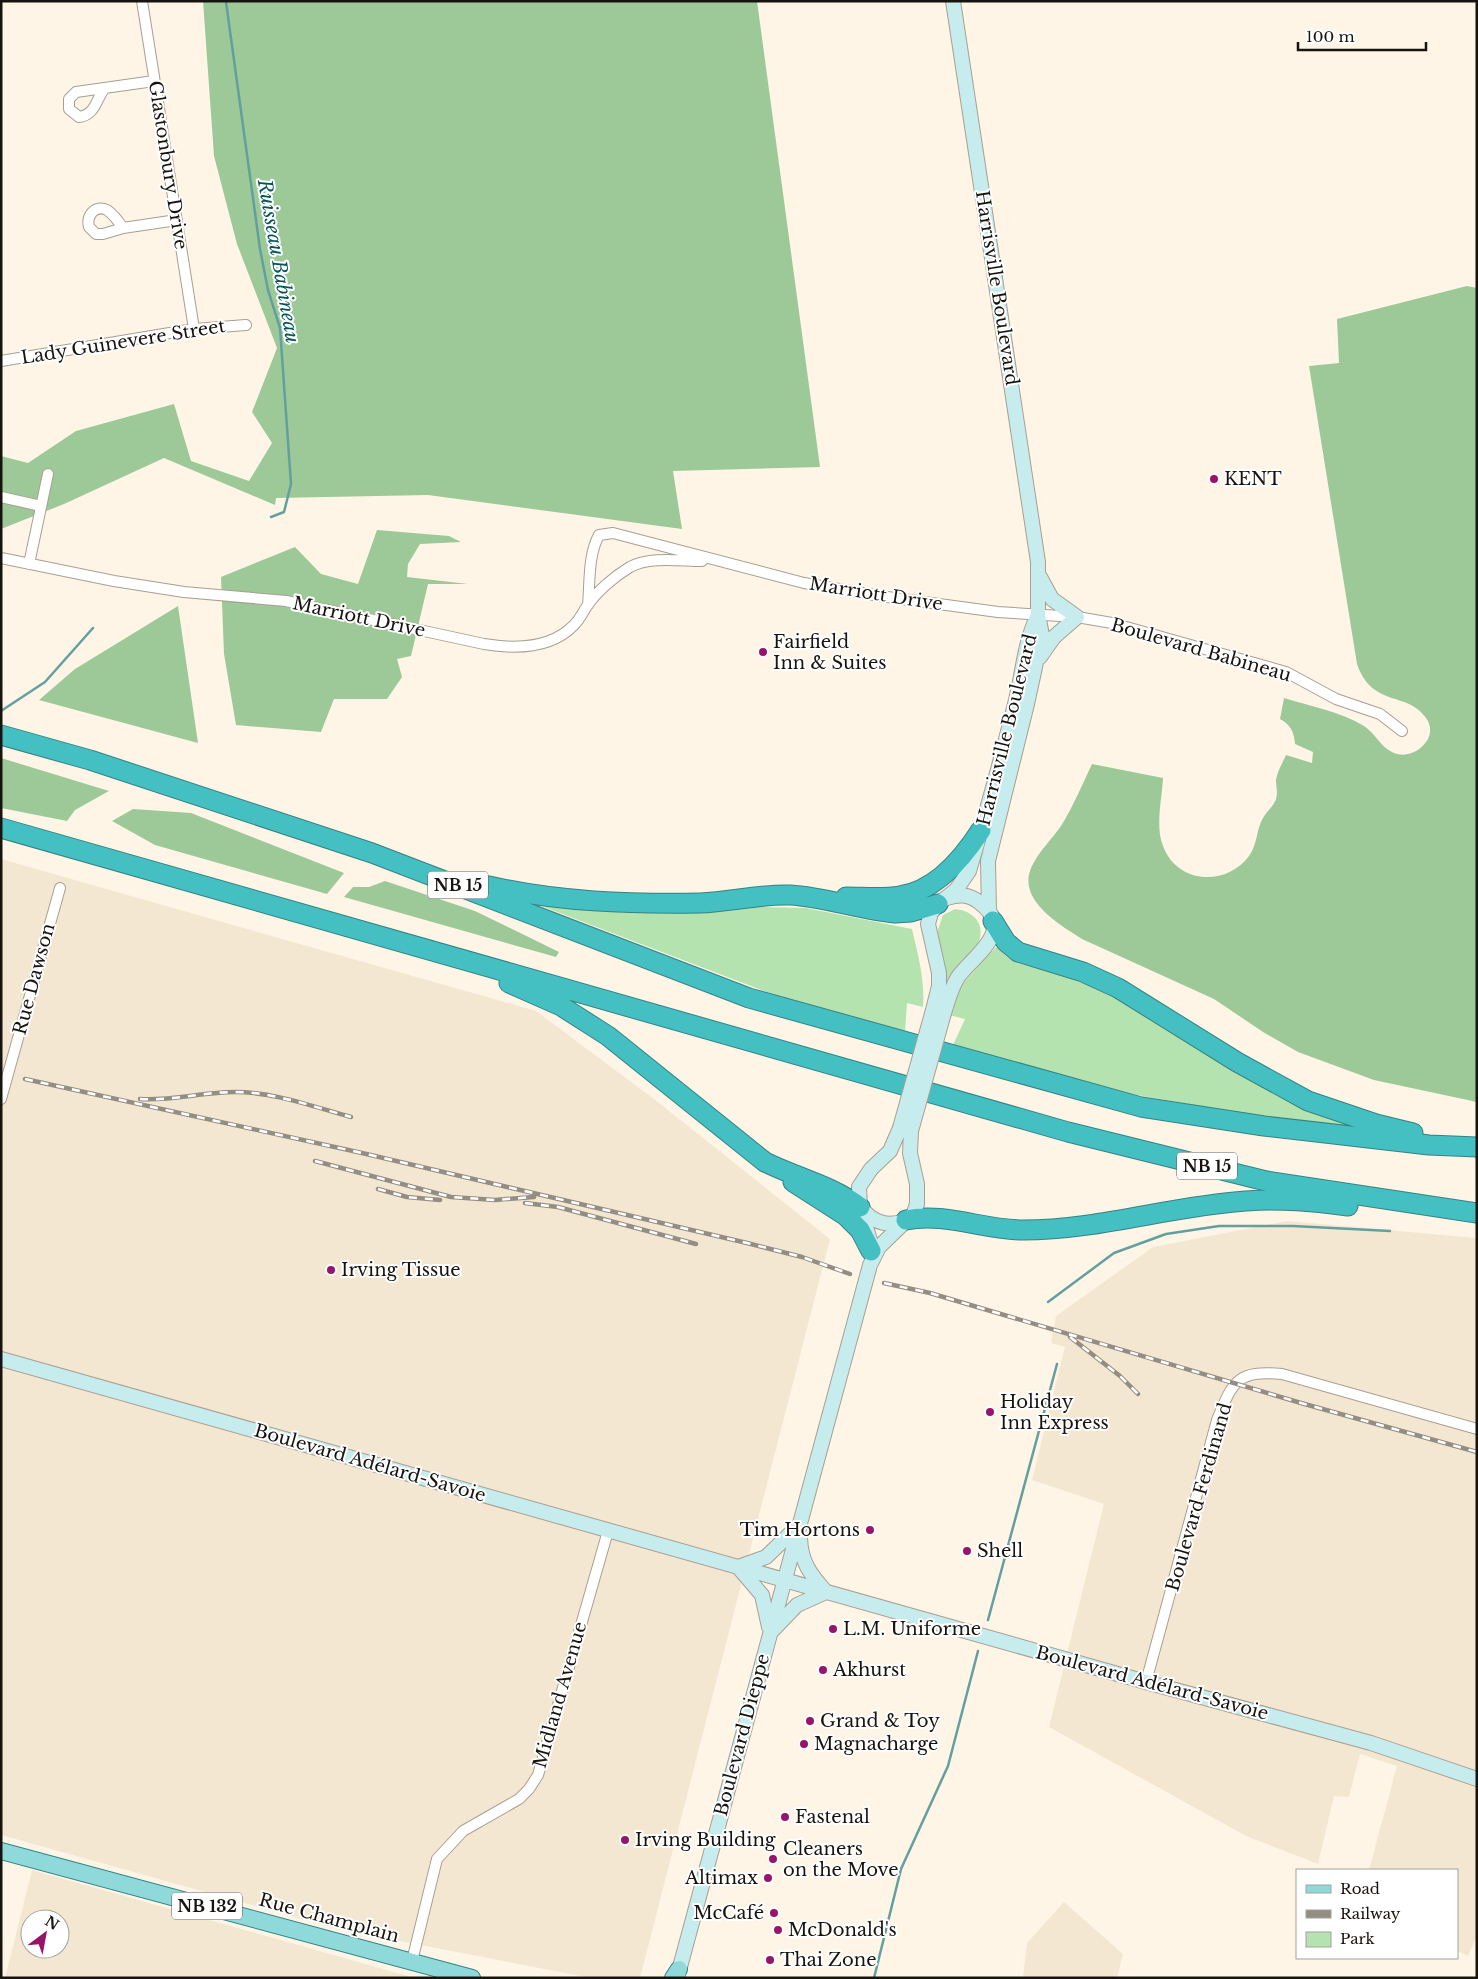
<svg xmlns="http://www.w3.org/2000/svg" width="1478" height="1979" font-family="'Libre Baskerville',serif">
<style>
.built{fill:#f4e7d2;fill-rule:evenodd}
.green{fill:#b5e3b0}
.forest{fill:#9cc997}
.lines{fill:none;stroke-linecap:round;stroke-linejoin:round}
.stream{stroke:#649fa0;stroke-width:2.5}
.street-casing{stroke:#a89f92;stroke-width:12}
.secondary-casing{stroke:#a89f92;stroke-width:16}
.primary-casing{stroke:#348383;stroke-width:18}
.highway-casing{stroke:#348383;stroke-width:21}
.street{stroke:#fff;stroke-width:10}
.secondary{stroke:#c7eced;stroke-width:14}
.primary{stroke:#8fd9da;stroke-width:16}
.highway{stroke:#44bfc2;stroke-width:19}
.rail-casing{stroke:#938d83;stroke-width:4.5}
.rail{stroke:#fff;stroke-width:2.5;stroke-dasharray:8;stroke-linecap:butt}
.secondary-bridge-casing{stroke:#a89f92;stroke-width:16;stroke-linecap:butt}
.secondary-bridge{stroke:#c7eced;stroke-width:14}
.poi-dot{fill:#97146b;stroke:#fff;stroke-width:2}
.labels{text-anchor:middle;stroke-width:4;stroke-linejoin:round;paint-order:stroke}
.shield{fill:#fff;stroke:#5d5a57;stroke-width:1}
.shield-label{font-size:16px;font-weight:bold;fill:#17140f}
.street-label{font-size:18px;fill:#17140f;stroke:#fff}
.poi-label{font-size:18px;fill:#17140f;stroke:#fff;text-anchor:start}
.water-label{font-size:19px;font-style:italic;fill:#055658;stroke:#fff}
</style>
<rect width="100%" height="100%" fill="#fef5e6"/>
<!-- built -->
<path class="built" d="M 1,859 L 536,1011 L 654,1099 L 830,1239 L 640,1978 L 591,1978 L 337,1929 L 1,1835 Z
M 1287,1221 L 1477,1238 L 1477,1935 L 1468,1956 L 1457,1951 L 1457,1870 L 1369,1870 L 1397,1766 L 1360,1754 L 1349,1797 L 1334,1796 L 1318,1864 L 1246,1836 L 1049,1727 L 1104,1504 L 1032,1480 L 1065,1347 L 1051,1343 L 1056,1316 L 1153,1247 Z
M 32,1870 L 415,1978 L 5,1978 ZM 30,1919 L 60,1919 L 60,1949 L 30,1949 Z
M 1064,1902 L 1123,1954 L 1117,1978 L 1023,1978 L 1027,1943 Z"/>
<!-- green -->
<path class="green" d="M 531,902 L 806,908 L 912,929 C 918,955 925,980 923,1007 L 907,1003 L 905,1032 L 953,1045 L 965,1019 L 949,1015 L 959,988 L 996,947 L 1008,958 L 1018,963 L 1051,972 L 1108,992 L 1356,1127 L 1228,1111 L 1103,1089 L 798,1004 Z
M 955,909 C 963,910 970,912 976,919 C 993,940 959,970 947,985 L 943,985 L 936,935 L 943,915 Z"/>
<!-- forest -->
<path class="forest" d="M 203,1 L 757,1 L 820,467 L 673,471 L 682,529 L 428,495 L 276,498 L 275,505 L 164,458 L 64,504 L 1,529 L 1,456 L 28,463 L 76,431 L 174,404 L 191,461 L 249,481 L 272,443 L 252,412 L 277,348 L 237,244 L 214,156 Z
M 1467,286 L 1477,288 L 1477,1102 L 1374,1080 L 1298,1052 L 1263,1032 L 1214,999 L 1082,939 C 1058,924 1014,898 1033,864 C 1040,850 1052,839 1061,826 C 1073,807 1082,785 1092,764 L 1163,778 C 1162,799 1155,826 1163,846 C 1177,884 1226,887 1249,856 C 1258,843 1256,830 1263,818 C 1267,811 1274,806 1276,799 C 1278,792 1276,786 1276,780 C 1277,772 1283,762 1286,755 L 1312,763 L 1313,752 L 1295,744 C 1294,732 1291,725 1280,719 L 1284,698 C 1310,706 1341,712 1364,726 C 1375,733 1380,746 1392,752 C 1412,763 1441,738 1426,718 C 1408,691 1372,708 1357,664 L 1309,366 L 1339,363 L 1337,319 Z
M 377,530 L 449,536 L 461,542 L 420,544 L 408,564 L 407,577 L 468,584 L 428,584 L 411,656 L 397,659 L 402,677 L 387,699 L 334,699 L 321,732 L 236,725 L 224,654 L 221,577 L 295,547 L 321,574 L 358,584 Z
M 178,606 L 198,743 L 39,700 L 75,669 Z
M 1,758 L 109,791 L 75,810 L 67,821 L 1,808 Z
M 133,809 L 191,813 L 344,873 L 327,894 L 155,845 L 112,821 Z
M 385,881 L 475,911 L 559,952 L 556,957 L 344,897 L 353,887 L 369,887 Z"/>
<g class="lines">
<!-- stream -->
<path class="stream" d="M 226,2 L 260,249 L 268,290 L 280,328 L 291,484 L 284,512 L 271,517
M 1,711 L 45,682 L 93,628
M 1048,1302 L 1114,1253 L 1166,1234 L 1219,1226 L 1293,1226 L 1390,1231
M 988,1620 L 1057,1364
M 874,1978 L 901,1869 L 948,1766 L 978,1651"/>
<!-- street casing -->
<g class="street-casing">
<path id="street" d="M 142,1 L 194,329
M 104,89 C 96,100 95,115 79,117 L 69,109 L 69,99 L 76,92 L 154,81
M 123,228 L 103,234 L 96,234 L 89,227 C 86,216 95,204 107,210 C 113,214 119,222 123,228 L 177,220
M 1,361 L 194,329 L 246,325
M 1,497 L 41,506
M 1,558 L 114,581 L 184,592 L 286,601 L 484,644 C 514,649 551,649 574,625 C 580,619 583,612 587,606 C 597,591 615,576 630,567 C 650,556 680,561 702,561
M 29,564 L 48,474
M 588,605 C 590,582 588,555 599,535 L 613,533 L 804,583 L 880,596 L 998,612 L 1077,617 L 1112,623 L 1286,672 L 1336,699 L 1380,714 L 1402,731
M 1,1099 L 60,888
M 1146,1682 L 1217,1420 C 1233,1381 1237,1370 1282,1374 L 1477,1429
M 412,1961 L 437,1859 L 463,1831 L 519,1799 L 529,1789 L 538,1775 L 608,1531"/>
</g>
<!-- secondary casing -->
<g class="secondary-casing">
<path id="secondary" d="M 953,1 L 1038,562 L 1038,615 L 1042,635 L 1027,704 L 988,861 L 989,912
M 1040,577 L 1052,599 L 1077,617 L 1054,637 L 1040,657
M 933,1010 L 939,986 L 939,973 L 928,924 L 931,913 L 938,904 L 956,890 L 969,871 C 986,814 1002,757 1016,700 C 1023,671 1025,641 1038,615
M 944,1013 C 948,1001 951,988 958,977 C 974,955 1017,930 979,902 C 968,894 959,894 947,898
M 862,1209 C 874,1223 887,1227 905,1221
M 870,1240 L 860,1207 L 859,1187 L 871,1169 L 890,1151 L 900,1128
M 1,1359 L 1146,1682 L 1371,1743 L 1477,1779
M 800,1538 C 801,1562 810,1574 826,1592
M 738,1567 L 766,1557 L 797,1527
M 739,1568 L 762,1595 L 769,1627
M 772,1631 L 797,1605 L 826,1592
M 677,1978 L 870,1265 L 879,1247 L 914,1213 L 917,1204 L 917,1184 L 910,1153 L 911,1131"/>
</g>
<!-- primary casing -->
<g class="primary-casing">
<path id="primary" d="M 1,1851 L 472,1978
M 673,1978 L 679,1969"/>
</g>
<!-- highway casing -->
<g class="highway-casing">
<path id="highway" d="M 1,735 L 90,760 L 372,853 L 749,998 L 1141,1107 L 1264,1126 L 1429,1145 L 1477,1147
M 1,828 L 1068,1132 L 1266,1181 L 1477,1213
M 489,886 C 558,902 629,904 700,903 C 730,902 760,894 790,895 C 826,897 860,910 895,913 L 911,912 L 938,904
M 846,897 C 864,897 883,899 900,896 C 935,891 963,858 981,830
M 993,921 L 1006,942 L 1018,952 L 1083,972 L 1118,988 L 1237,1062 L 1308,1101 L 1376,1124 L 1413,1133
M 509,983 L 561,1006 L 608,1036 L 765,1162 C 797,1178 831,1185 860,1207
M 793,1182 L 846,1216 L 860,1230 L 871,1251
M 906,1220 C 944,1212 984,1230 1023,1230 C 1098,1230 1171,1206 1246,1201 C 1280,1198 1315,1202 1348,1206"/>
</g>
<!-- street -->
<use href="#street" class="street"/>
<!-- secondary -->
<use href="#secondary" class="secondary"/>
<!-- primary -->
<use href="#primary" class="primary"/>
<!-- highway -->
<use href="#highway" class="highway"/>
<!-- rail casing -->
<g class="rail-casing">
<path id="rail" d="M 25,1079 L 362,1153 L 747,1243 L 802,1257 L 850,1274
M 140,1099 C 172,1101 203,1092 235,1092 C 274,1092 314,1107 351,1117
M 315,1161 L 451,1197 L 495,1200 L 534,1197
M 378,1189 L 407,1197 L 440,1200
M 525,1203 L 558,1207 L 696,1244
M 884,1283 L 930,1293 L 1301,1403 L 1477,1452
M 1070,1337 L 1120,1376 L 1138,1394"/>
</g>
<!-- rail -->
<use href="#rail" class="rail"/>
<!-- secondary-bridge casing -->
<g class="secondary-bridge-casing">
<path id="secondary-bridge" d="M 900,1128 L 933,1010
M 911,1131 L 944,1013"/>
</g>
<!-- secondary-bridge -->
<use href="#secondary-bridge" class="secondary-bridge"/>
</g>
<!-- markers -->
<g class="poi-dot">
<circle cx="1214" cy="479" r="5"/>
<circle cx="763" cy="652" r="5"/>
<circle cx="331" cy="1270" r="5"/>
<circle cx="990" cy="1412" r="5"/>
<circle cx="870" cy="1530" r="5"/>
<circle cx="967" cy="1551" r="5"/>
<circle cx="833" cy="1629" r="5"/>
<circle cx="823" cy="1670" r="5"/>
<circle cx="810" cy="1721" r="5"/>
<circle cx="804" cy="1744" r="5"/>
<circle cx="785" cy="1817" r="5"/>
<circle cx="625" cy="1840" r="5"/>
<circle cx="773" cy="1859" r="5"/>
<circle cx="768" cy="1878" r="5"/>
<circle cx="774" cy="1913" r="5"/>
<circle cx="778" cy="1930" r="5"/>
<circle cx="770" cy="1960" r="5"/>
</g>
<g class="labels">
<!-- shield labels -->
<g class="shield">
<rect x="428" y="871.5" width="60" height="27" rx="4"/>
<rect x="1177" y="1152.5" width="60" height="27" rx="4"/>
<rect x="172" y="1892.5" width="70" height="27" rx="4"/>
</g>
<g class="shield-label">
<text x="458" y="891">NB 15</text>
<text x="1207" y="1172">NB 15</text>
<text x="207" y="1912">NB 132</text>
</g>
<!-- street labels -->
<g class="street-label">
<text transform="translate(168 165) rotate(81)" y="6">Glastonbury Drive</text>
<text transform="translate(997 288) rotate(81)" y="6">Harrisville Boulevard</text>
<text transform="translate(123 342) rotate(-9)" y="6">Lady Guinevere Street</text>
<text transform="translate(876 594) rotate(9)" y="6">Marriott Drive</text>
<text transform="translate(359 617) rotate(12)" y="6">Marriott Drive</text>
<text transform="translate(1201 650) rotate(16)" y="6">Boulevard Babineau</text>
<text transform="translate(1007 730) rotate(-76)" y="6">Harrisville Boulevard</text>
<text transform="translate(34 979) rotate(-75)" y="6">Rue Dawson</text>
<text transform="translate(370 1463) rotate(16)" y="6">Boulevard Adélard-Savoie</text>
<text transform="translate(1199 1497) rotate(-74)" y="6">Boulevard Ferdinand</text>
<text transform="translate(1152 1683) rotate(15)" y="6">Boulevard Adélard-Savoie</text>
<text transform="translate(560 1695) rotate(-74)" y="6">Midland Avenue</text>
<text transform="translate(742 1735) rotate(-75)" y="6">Boulevard Dieppe</text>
<text transform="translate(329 1918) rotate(15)" y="6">Rue Champlain</text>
</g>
<!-- poi labels -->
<g class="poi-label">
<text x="1224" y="485">KENT</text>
<text x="773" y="648">Fairfield<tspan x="773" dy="21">Inn &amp; Suites</tspan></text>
<text x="341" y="1276">Irving Tissue</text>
<text x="1000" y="1408">Holiday<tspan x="1000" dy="21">Inn Express</tspan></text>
<text x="860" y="1536" text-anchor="end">Tim Hortons</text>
<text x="977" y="1557">Shell</text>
<text x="843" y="1635">L.M. Uniforme</text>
<text x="833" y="1676">Akhurst</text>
<text x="820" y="1727">Grand &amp; Toy</text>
<text x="814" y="1750">Magnacharge</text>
<text x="795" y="1823">Fastenal</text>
<text x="635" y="1846">Irving Building</text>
<text x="783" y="1855">Cleaners<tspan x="783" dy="21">on the Move</tspan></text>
<text x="758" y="1884" text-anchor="end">Altimax</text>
<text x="764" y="1919" text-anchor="end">McCafé</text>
<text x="788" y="1936">McDonald's</text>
<text x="780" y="1966">Thai Zone</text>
</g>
<!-- water labels -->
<g class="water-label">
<text transform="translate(279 261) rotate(80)" y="7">Ruisseau Babineau</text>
</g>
</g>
<!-- border -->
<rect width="1478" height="1979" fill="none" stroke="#17140f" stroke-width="5"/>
<!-- legend -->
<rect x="1296" y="1869" width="162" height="90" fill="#ffffff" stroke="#a2a19f"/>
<rect x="1306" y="1885" width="25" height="8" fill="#8fd9da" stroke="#a2a19f"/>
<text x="1340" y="1894" font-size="15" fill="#17140f">Road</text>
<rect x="1306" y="1910" width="25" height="8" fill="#938d83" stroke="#a2a19f"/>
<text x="1340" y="1919" font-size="15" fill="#17140f">Railway</text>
<rect x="1306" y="1932" width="25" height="15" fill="#b5e3b0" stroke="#a2a19f"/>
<text x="1340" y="1944" font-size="15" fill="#17140f">Park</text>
<!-- north arrow -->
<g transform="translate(45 1934) rotate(32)"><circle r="24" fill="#ffffff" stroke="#a2a19f"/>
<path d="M0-4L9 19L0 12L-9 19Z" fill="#97146b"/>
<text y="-8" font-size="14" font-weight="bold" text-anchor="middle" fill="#17140f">N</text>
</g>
<!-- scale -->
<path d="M1298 42v8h128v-8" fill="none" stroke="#17140f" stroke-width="2.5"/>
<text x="1306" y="42" font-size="15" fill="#17140f" stroke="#ffffff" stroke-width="4" paint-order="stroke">100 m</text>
</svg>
